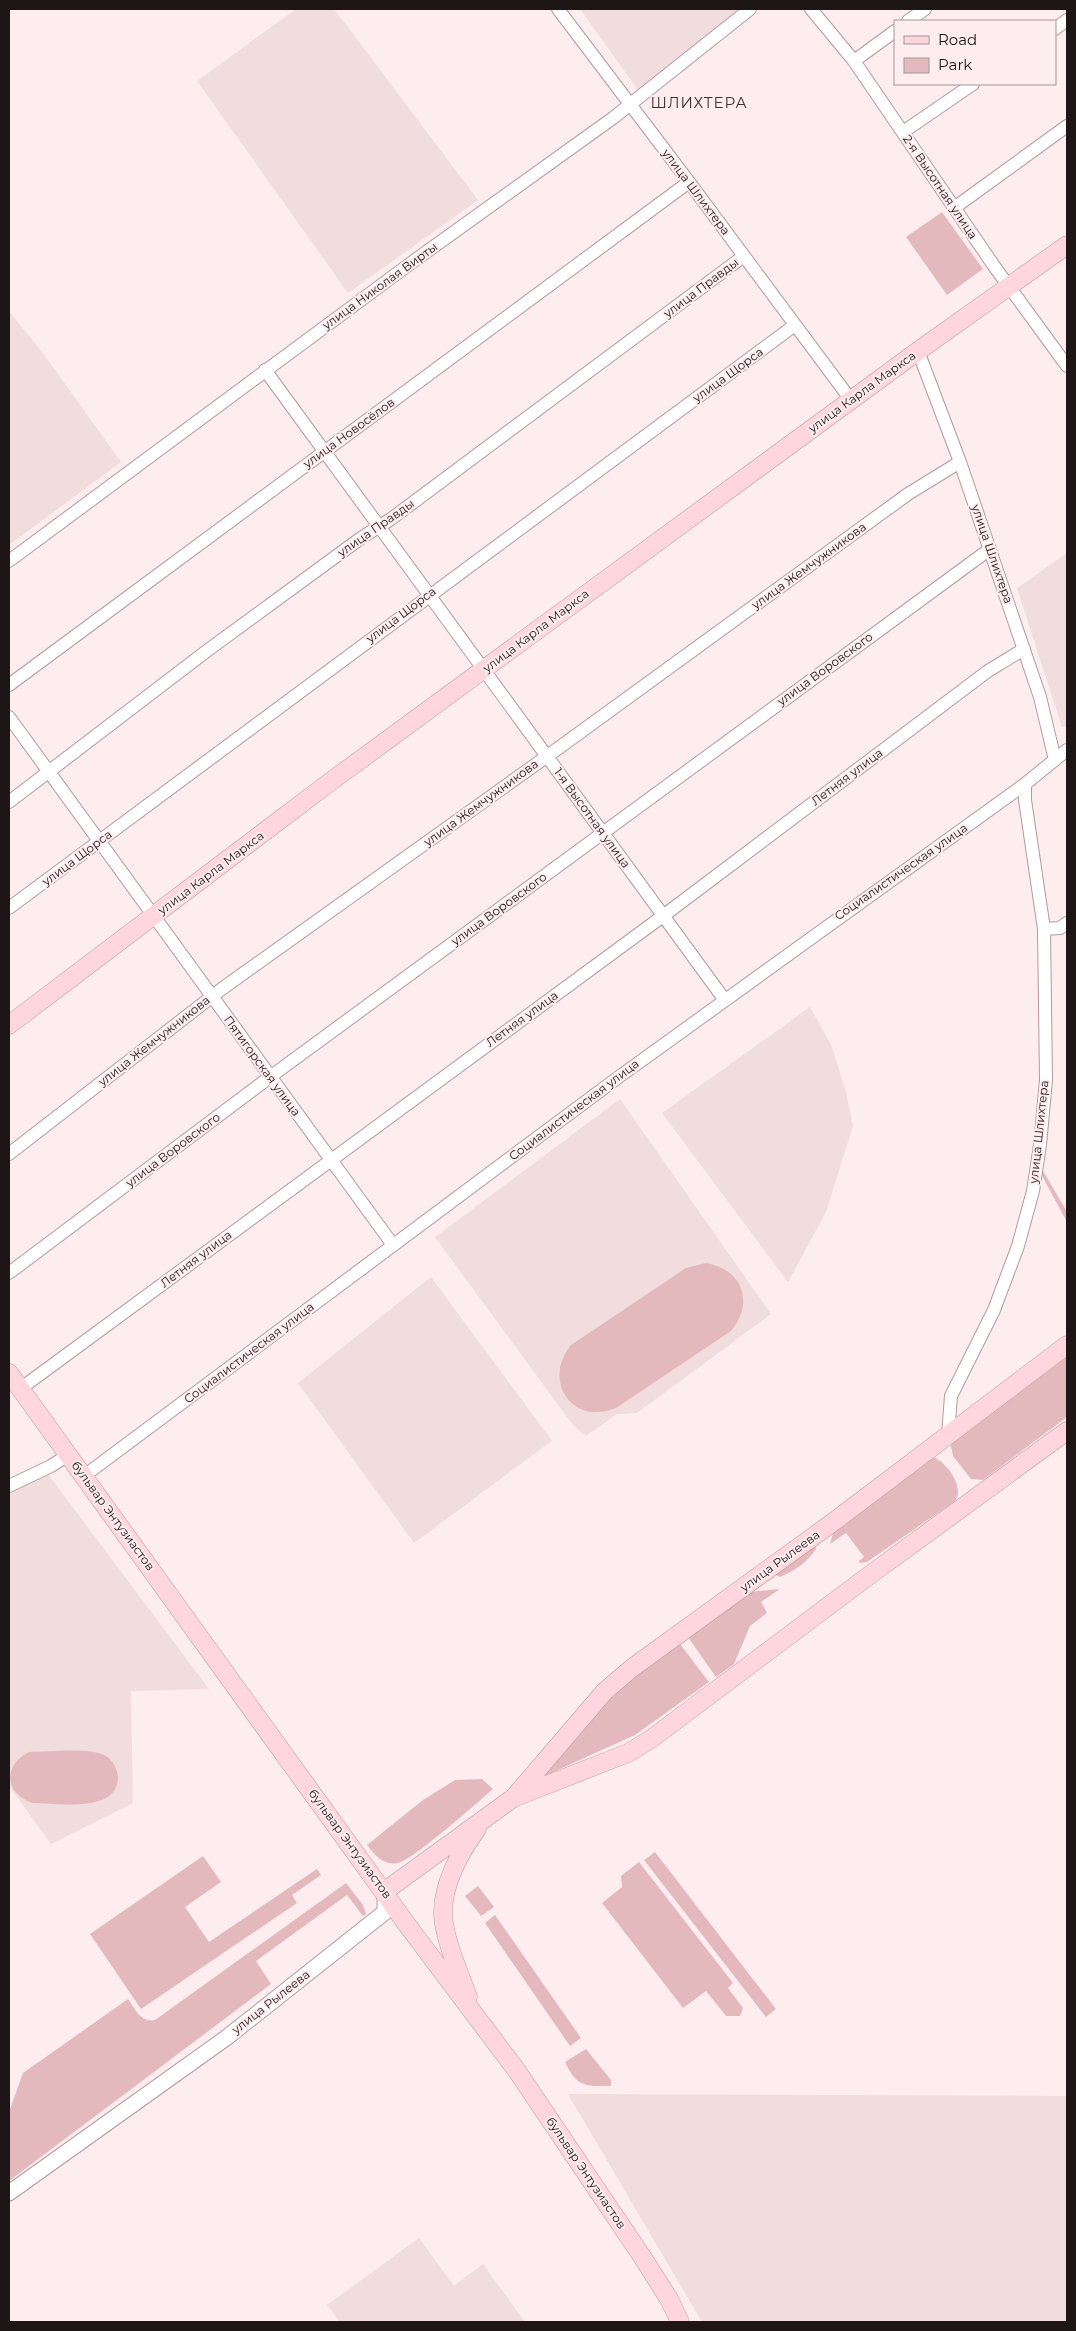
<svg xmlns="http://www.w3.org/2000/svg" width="1076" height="2331" font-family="Montserrat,sans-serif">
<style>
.built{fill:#f1dcde}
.green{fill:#e4b9be}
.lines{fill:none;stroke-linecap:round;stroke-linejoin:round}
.minor-casing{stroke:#b39a9d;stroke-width:14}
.tertiary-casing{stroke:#b39a9d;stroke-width:17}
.secondary-casing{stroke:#b39a9d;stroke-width:19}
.minor{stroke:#fff;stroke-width:12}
.tertiary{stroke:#fff;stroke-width:15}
.secondary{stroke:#ffd6dd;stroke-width:18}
.labels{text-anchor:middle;stroke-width:4;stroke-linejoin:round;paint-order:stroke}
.street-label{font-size:12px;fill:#1e1516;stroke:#fdedef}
.quarter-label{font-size:15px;letter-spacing:1px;fill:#432f31;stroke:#fdedef}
</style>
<rect width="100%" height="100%" fill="#fdedef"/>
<!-- built -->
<path class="built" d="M 296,9 L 334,9 L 478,200 L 348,293 L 197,81 Z
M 580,9 L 740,9 L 638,90 Z
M 9,311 L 45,356 L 121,462 L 9,545 Z
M 1067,553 L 1067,727 L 1062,727 L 1017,588 Z
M 810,1007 L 831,1045 L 845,1088 L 853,1126 L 826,1212 L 788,1282 L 662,1113 Z
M 620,1099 L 771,1314 L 637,1413 L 617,1414 L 586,1436 L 573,1425 L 435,1237 Z
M 431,1277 L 552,1441 L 414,1543 L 298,1383 Z
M 48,1474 L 209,1689 L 131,1691 L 133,1803 L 51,1844 L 9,1786 L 9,1493 Z
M 568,2094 L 1067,2096 L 1067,2322 L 702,2322 Z
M 419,2238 L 454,2286 L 483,2264 L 525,2322 L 340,2322 L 327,2305 Z"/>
<!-- green -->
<path class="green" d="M 942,212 L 983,269 L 947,295 L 906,237 Z
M 1042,1169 L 1067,1212 L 1067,1222 L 1040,1172 Z
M 706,1263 C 742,1269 755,1302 731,1331 L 616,1408 C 572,1426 542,1381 571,1345 L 686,1268 Z
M 1067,1352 L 1067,1417 L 983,1480 L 971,1479 L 953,1456 L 950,1441 Z
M 930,1456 C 944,1458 966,1487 955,1501 L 867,1562 L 860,1563 L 859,1561 L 864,1557 L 846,1533 L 830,1544 L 833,1533 Z
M 814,1541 L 816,1549 C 808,1562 794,1571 780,1577 L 772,1573 Z
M 780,1589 L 761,1602 L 767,1613 L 750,1626 L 734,1664 L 716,1677 L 685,1633 L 749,1592 Z
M 677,1640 L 709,1682 L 635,1735 L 527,1784 L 611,1691 Z
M 29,1752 C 48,1752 90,1747 106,1756 C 113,1760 118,1770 118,1778 C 117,1814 55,1803 32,1803 C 4,1793 3,1765 29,1752 Z
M 482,1779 L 493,1789 C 478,1802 413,1860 398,1863 C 383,1866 375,1855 367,1845 L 423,1800 L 455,1780 Z
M 655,1852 L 776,2009 L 766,2017 L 644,1860 Z
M 203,1856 L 221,1882 L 185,1907 L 209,1942 L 317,1869 L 321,1875 L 292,1895 L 297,1903 L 141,2009 L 90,1934 Z
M 639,1862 L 733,1983 L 728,1988 L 743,2008 L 740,2016 L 726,2016 L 706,1991 L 683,2008 L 602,1903 L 622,1887 L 621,1876 Z
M 346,1883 L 363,1905 L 366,1914 L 363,1916 L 347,1895 L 256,1961 L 271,1984 L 9,2181 L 9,2112 L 23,2073 L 128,1999 C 136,2010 141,2023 155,2020 Z
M 478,1886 L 494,1907 L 481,1916 L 465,1896 Z
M 495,1915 L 581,2038 L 570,2046 L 485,1923 Z
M 586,2049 L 611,2080 L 611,2086 C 586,2086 577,2088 565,2062 Z"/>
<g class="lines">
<!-- minor casing -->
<g class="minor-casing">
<path id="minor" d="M 558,9 L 689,182 L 851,400
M 811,9 L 854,61 L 994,266 L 1067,366
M 908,21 L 925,9
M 1055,29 L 1067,20
M 854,61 L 895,31
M 903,132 L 973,84
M 954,208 L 1067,126
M 918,351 L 960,462 L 1040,697 L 1055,760
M 265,370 L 724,999
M 9,561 L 411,263 L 613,118 L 750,9
M 9,685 L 689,182
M 9,717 L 393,1245
M 9,802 L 208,650 L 361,538 L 391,519 L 744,256
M 9,908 L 795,325
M 1044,929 L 1060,928 L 1067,923
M 9,1154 L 223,988 L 560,747 L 908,494 L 960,462
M 9,1273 L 270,1077 L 990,549
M 20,1389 L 663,916 L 988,671 L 1024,649
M 948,1435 L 951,1396 L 994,1310 L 1018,1246 L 1033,1191 L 1040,1145 L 1046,1080 L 1044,929 L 1025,800 L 1025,784
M 84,1476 L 616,1079 L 1025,784 L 1067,750
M 9,1486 L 51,1466 L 68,1455"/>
</g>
<!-- tertiary casing -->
<g class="tertiary-casing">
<path id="tertiary" d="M 9,2193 L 226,2038 L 385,1912 L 385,1891"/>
</g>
<!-- secondary casing -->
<g class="secondary-casing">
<path id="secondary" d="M 9,1025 L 330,782 L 918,351 L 1067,245
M 9,1373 L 405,1922 L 517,2071 L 643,2258 L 669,2299 L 680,2322
M 515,1796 L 605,1691 L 632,1668 L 836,1520 L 1067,1345
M 385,1891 L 513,1798 L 628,1753 L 651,1739 L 867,1577 L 1067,1431
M 468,1997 C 459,1971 445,1942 443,1915 C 442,1885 460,1852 477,1829"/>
</g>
<!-- minor -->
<use href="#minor" class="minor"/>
<!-- tertiary -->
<use href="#tertiary" class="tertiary"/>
<!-- secondary -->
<use href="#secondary" class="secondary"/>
</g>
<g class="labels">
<!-- street labels -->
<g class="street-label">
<text transform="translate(940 187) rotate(56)" y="4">2-я Высотная улица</text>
<text transform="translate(696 192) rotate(53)" y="4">улица Шлихтера</text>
<text transform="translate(380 286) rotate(-36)" y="4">улица Николая Вирты</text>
<text transform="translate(701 288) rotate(-37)" y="4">улица Правды</text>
<text transform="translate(728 375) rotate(-36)" y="4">улица Щорса</text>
<text transform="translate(862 392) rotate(-36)" y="4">улица Карла Маркса</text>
<text transform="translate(349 433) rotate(-36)" y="4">улица Новосёлов</text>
<text transform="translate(376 528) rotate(-35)" y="4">улица Правды</text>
<text transform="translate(992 554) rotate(71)" y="4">улица Шлихтера</text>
<text transform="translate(809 566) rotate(-36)" y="4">улица Жемчужникова</text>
<text transform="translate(401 615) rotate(-37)" y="4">улица Щорса</text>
<text transform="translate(536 631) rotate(-37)" y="4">улица Карла Маркса</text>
<text transform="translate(825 669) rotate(-36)" y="4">улица Воровского</text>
<text transform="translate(847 777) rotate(-37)" y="4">Летняя улица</text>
<text transform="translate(481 803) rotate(-36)" y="4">улица Жемчужникова</text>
<text transform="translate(592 818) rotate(54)" y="4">1-я Высотная улица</text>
<text transform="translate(77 858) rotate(-37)" y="4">улица Щорса</text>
<text transform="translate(901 872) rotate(-35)" y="4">Социалистическая улица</text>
<text transform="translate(211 873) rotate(-37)" y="4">улица Карла Маркса</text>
<text transform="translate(499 909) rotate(-36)" y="4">улица Воровского</text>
<text transform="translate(522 1019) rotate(-36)" y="4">Летняя улица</text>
<text transform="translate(154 1041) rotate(-38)" y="4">улица Жемчужникова</text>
<text transform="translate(262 1066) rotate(54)" y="4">Пятигорская улица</text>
<text transform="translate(574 1110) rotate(-37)" y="4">Социалистическая улица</text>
<text transform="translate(1039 1132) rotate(-84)" y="4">улица Шлихтера</text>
<text transform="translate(173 1150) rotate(-37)" y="4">улица Воровского</text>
<text transform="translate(196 1259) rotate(-37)" y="4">Летняя улица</text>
<text transform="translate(249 1353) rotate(-37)" y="4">Социалистическая улица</text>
<text transform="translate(113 1516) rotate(54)" y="4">бульвар Энтузиастов</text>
<text transform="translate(780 1561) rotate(-36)" y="4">улица Рылеева</text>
<text transform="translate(350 1844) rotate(54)" y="4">бульвар Энтузиастов</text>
<text transform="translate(271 2002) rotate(-38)" y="4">улица Рылеева</text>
<text transform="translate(586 2173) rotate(56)" y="4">бульвар Энтузиастов</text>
</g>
<!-- quarter labels -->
<g class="quarter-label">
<text x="699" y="108">ШЛИХТЕРА</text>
</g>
</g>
<!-- border -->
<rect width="1076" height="2331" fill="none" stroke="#1e1516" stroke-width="20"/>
<!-- legend -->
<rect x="894" y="20" width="162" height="65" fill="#fdedef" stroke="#a49798"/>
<rect x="904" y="36" width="25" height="8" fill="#ffd6dd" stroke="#a49798"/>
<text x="938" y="45" font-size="15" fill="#1e1516">Road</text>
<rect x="904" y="58" width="25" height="15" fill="#e4b9be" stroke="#a49798"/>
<text x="938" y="70" font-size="15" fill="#1e1516">Park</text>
</svg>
